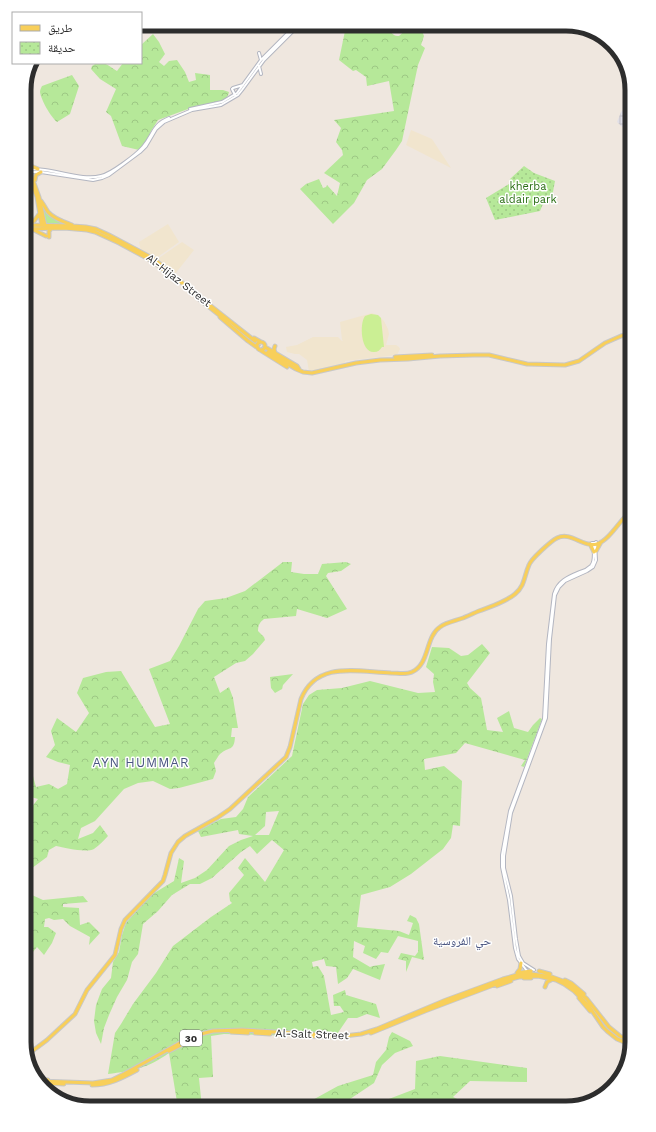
<svg xmlns="http://www.w3.org/2000/svg" width="656" height="1132" font-family="'Work Sans','Noto Naskh Arabic',sans-serif">
<style>
.industrial{fill:url(#industrial-grid)}
.education{fill:#f1e5ce}
.grass{fill:url(#grass-tufts)}
.forest{fill:url(#forest-crowns);fill-rule:evenodd}
.park{fill:url(#park-dots)}
.pitch{fill:#cbef94}
.lines{fill:none;stroke-linecap:round;stroke-linejoin:round}
.major-tunnel{stroke:#c8c2bb;stroke-width:3;stroke-dasharray:3 1.5;stroke-linecap:butt}
.minor-casing{stroke:#b3b6c1;stroke-width:4}
.major-casing{stroke:#c8c8c8;stroke-width:5}
.minor{stroke:#fff;stroke-width:2}
.major{stroke:#f8cf5a;stroke-width:3}
.labels{text-anchor:middle;stroke-width:3;stroke-linejoin:round;paint-order:stroke}
.shield{fill:#fff;stroke:#6c6c6c;stroke-width:1}
.shield-label{font-size:10px;font-weight:bold;fill:#2d2d2d}
.park-label{font-size:11px;fill:#2c7017;stroke:#fff}
.street-label{font-size:11px;fill:#2d2d2d;stroke:#fff}
.neighbourhood-label{font-size:12px;fill:#4a5581;stroke:#fff}
.quarter-label{font-size:13px;letter-spacing:1px;fill:#4a5581;stroke:#fff}
.rim{fill:none;stroke:#2d2d2d;stroke-width:5}
</style>
<defs>
<pattern id="industrial-grid" width="8" height="8" patternUnits="userSpaceOnUse"><rect width="8" height="8" fill="#e1dfe7"/><path d="M0 4h8M4 0v8" fill="none" stroke="#c1c0c6"/></pattern>
<pattern id="grass-tufts" width="24" height="20" patternUnits="userSpaceOnUse"><rect width="24" height="20" fill="#b6e899"/><path d="M3 7l-1-3M5 7V3M7 7l1-3M15 17l-1-3M17 17v-4M19 17l1-3" fill="none" stroke="#9dc784"/></pattern>
<pattern id="forest-crowns" width="20" height="18" patternUnits="userSpaceOnUse"><rect width="20" height="18" fill="#b6e899"/><path d="M2 6a3 3 0 1 1 6 0M12 15a3 3 0 1 1 6 0" fill="none" stroke="#9dc784"/></pattern>
<pattern id="park-dots" width="8" height="8" patternUnits="userSpaceOnUse"><rect width="8" height="8" fill="#b6e899"/><path d="M2 2h.1M6 6h.1" fill="none" stroke="#9dc784" stroke-width="1.8" stroke-linecap="round"/></pattern>
</defs>
<rect width="100%" height="100%" fill="#efe7df"/>
<!-- industrial -->
<path class="industrial" d="M 631,85 L 632,90 L 632,136 L 617,122 L 621,112 L 629,102 L 630,86 Z"/>
<!-- education -->
<path class="education" d="M 411,130 L 432,139 L 451,168 L 406,145 Z
M 168,224 L 179,242 L 155,259 L 141,251 L 139,242 Z
M 182,242 L 194,250 L 175,274 L 156,260 Z
M 372,313 L 379,316 L 384,321 L 388,329 L 389,334 L 386,345 L 396,345 L 399,347 L 400,349 L 397,355 L 345,361 L 345,364 L 312,372 L 309,371 L 307,360 L 299,354 L 295,354 L 287,352 L 286,347 L 297,345 L 313,337 L 338,337 L 342,341 L 343,340 L 342,340 L 340,322 Z"/>
<!-- grass -->
<path class="grass" d="M 43,206 C 49,218 56,221 68,225 L 46,224 Z"/>
<!-- forest -->
<path class="forest" d="M 346,26 L 395,26 L 390,30 C 392,34 394,36 399,36 L 410,26 L 420,26 L 424,36 L 421,45 L 425,48 L 418,65 L 402,141 L 396,150 L 382,169 L 367,180 L 354,203 L 333,224 L 300,189 L 306,184 L 319,179 L 323,188 L 326,187 L 327,185 L 337,196 L 340,183 L 324,173 L 343,155 L 342,150 L 336,142 L 341,128 L 334,120 L 394,111 L 389,81 L 367,86 L 366,77 L 356,70 L 353,71 L 339,60 Z
M 153,34 L 159,42 L 165,54 L 159,62 L 164,66 L 169,61 L 177,60 L 185,72 L 189,82 L 196,80 L 195,73 L 210,75 L 210,90 L 223,90 L 229,92 C 228,98 221,104 216,107 L 199,105 L 158,120 L 151,131 L 144,146 L 139,150 L 122,146 L 111,116 L 106,112 L 116,89 L 100,79 L 91,69 L 92,66 C 102,59 107,65 117,71 L 123,63 L 141,63 L 141,45 Z
M 72,75 L 79,86 L 70,114 L 57,122 C 51,117 41,100 40,92 C 40,90 41,88 42,86 Z
M 283,562 L 292,562 L 291,572 L 304,574 L 318,574 L 322,564 L 346,562 L 351,564 L 341,571 L 328,573 L 326,576 L 347,609 L 327,618 L 297,609 L 296,616 L 264,619 C 260,622 258,625 258,631 L 264,637 L 265,640 L 253,654 L 245,661 L 236,663 L 214,677 L 220,693 L 229,687 L 233,698 L 238,728 L 232,728 L 231,737 L 235,737 C 234,752 229,746 220,754 C 218,756 216,760 214,763 L 216,771 L 213,779 L 179,788 L 170,789 L 153,781 L 138,783 L 124,789 L 95,821 L 81,828 L 78,839 L 93,833 L 100,825 L 108,836 C 104,840 100,845 94,849 C 86,853 65,848 56,846 L 49,850 L 47,857 L 24,874 L 24,813 L 27,813 L 38,799 L 24,795 L 24,769 L 26,770 L 26,779 L 33,776 L 36,787 L 49,784 L 58,789 L 67,784 L 70,765 L 58,762 L 46,757 L 55,745 L 51,731 L 57,718 L 76,732 L 89,713 L 77,693 L 83,678 L 106,672 L 121,671 L 155,727 L 170,724 L 149,669 L 170,661 L 179,646 L 198,609 L 205,601 L 226,598 L 245,591 Z
M 482,644 L 490,653 L 467,683 L 470,688 L 481,698 L 487,730 L 503,732 L 497,718 L 509,711 L 514,728 L 528,732 L 533,725 L 540,718 L 542,719 L 524,767 L 521,766 L 525,760 L 465,743 L 456,753 L 424,759 L 425,770 L 444,766 L 462,781 L 460,826 L 453,825 L 451,838 L 443,849 L 411,874 L 390,887 L 361,895 L 357,927 L 399,931 L 409,935 L 413,923 L 407,921 L 410,915 L 416,918 L 419,924 L 424,960 L 412,957 L 406,972 L 406,961 L 398,959 L 401,953 L 415,956 L 418,952 L 418,941 L 398,936 L 388,953 L 381,952 L 376,959 L 363,953 L 365,946 L 354,941 L 353,957 L 370,967 L 373,966 L 385,964 L 380,980 L 353,969 L 347,978 L 338,984 L 336,967 L 326,966 L 324,959 L 312,962 L 313,967 L 318,966 L 324,976 L 331,1015 L 344,1012 L 340,1006 L 334,1006 L 333,995 L 345,990 L 346,995 L 376,1004 L 380,1018 L 367,1014 L 357,1018 L 348,1018 L 335,1037 L 224,1034 L 211,1036 L 213,1077 L 199,1078 L 202,1108 L 178,1108 L 169,1053 C 148,1068 133,1071 108,1074 L 115,1033 L 121,1024 L 133,1004 L 156,973 L 173,946 L 211,917 L 232,903 L 230,901 L 229,893 L 244,875 L 238,868 L 245,858 L 265,882 L 284,850 L 272,840 L 257,854 L 250,846 L 241,852 L 212,878 L 200,884 L 190,884 L 172,895 L 158,911 L 143,924 L 138,954 L 132,962 L 127,980 L 117,997 L 109,1015 L 104,1028 L 101,1044 L 96,1033 L 94,1021 L 96,1005 L 102,989 L 111,978 L 113,962 L 119,952 L 122,935 L 126,923 L 151,895 L 174,881 L 179,858 L 184,861 L 181,883 L 195,878 L 207,870 L 229,846 L 241,840 L 253,836 L 239,834 L 238,830 L 201,837 L 198,831 L 221,819 L 236,817 L 243,809 L 248,797 L 292,756 L 303,704 L 309,695 L 317,690 L 342,688 L 370,681 L 418,693 L 435,692 L 433,682 L 434,674 L 426,667 L 432,647 L 449,648 L 461,656 L 468,655 ZM 279,811 L 269,835 L 255,835 L 265,826 L 266,812 Z
M 293,674 L 283,685 L 282,689 L 275,693 L 271,688 L 270,677 Z
M 24,890 L 32,895 L 43,900 L 83,896 L 88,902 L 63,904 L 63,907 L 79,908 L 80,925 L 89,922 L 100,933 L 89,945 L 90,937 L 70,926 L 63,919 L 54,920 L 49,918 L 45,919 L 44,927 L 48,927 L 56,933 L 52,943 L 44,955 L 37,947 L 24,963 Z
M 392,1032 L 410,1041 L 413,1046 L 395,1053 L 382,1065 L 374,1083 L 347,1101 L 338,1108 L 298,1108 L 338,1086 L 373,1075 L 376,1062 L 386,1050 L 389,1037 Z
M 440,1056 L 527,1068 L 527,1082 L 470,1081 L 453,1097 L 476,1108 L 370,1108 L 373,1105 L 415,1089 L 416,1061 Z"/>
<!-- park -->
<path class="park" d="M 524,166 L 534,173 L 555,181 L 552,197 L 543,204 L 540,211 L 495,220 L 486,198 L 509,184 L 510,179 Z"/>
<!-- pitch -->
<path class="pitch" d="M 371,314 L 378,315 L 381,318 L 384,347 L 382,347 C 380,350 378,352 374,352 C 361,353 359,324 365,316 Z"/>
<g class="lines">
<!-- major-tunnel -->
<path class="major-tunnel" d="M 254,342 L 268,352"/>
<!-- minor casing -->
<g class="minor-casing">
<path id="minor" d="M 259,53 L 261,60
M 259,66 L 261,74
M 233,88 L 243,85
M 232,89 L 235,95
M 190,109 L 222,102 L 237,93 L 261,60 L 294,27
M 28,170 C 50,166 80,182 101,176 C 111,174 136,155 143,147 C 154,134 152,125 169,118
M 29,172 L 41,172 L 93,180 L 102,178 L 109,175 L 140,152 L 146,146 L 156,129 L 164,122 L 192,110 L 221,105 L 238,95 L 242,90 L 264,60 L 297,27
M 534,970 L 523,963 L 519,956 L 516,939 L 511,896 L 504,868 L 504,856 L 511,813 L 546,718 L 550,639 L 555,595 L 559,587 L 565,581 L 587,571 L 593,567 L 596,560 L 595,543 L 592,543
M 527,971 L 518,959 L 515,948 L 509,900 L 502,867 L 502,855 L 510,811 L 544,719 L 548,644 L 554,594 C 558,581 568,577 580,572 C 584,571 588,569 591,566 C 597,559 591,549 596,542"/>
</g>
<!-- major casing -->
<g class="major-casing">
<path id="major" d="M 24,155 L 39,197 L 45,226
M 24,161 L 37,197 L 42,226
M 28,163 L 31,166 L 38,169
M 35,180 L 36,175 L 41,172
M 41,201 C 44,205 46,209 48,212 C 54,219 64,222 72,225
M 29,224 L 34,221 L 40,213
M 24,225 L 73,226 L 86,227 L 96,229 L 109,235 L 154,259 L 188,288 L 255,341
M 24,229 L 64,228 L 87,230 L 95,232 L 119,243 L 154,262 L 178,282
M 34,230 L 46,236
M 49,237 L 49,231 L 52,228
M 199,299 L 223,318
M 220,317 L 248,341 L 258,348
M 254,338 L 261,342
M257 346a4 4 0 1 1 8 0a4 4 0 1 1-8 0Z
M 265,347 L 297,366 L 299,369
M 260,350 L 287,367
M 268,352 L 296,369 L 303,372 L 312,373 L 356,363 L 380,360 L 408,359 L 440,356 L 474,355 L 489,355 L 527,364 L 565,365 L 579,361 L 605,343 L 621,336 L 632,333
M 275,353 L 274,349 L 275,346
M 395,357 L 432,355
M 590,544 L 594,552
M 596,551 L 601,542
M 539,971 L 550,974
M 517,973 L 531,971
M 517,973 L 520,969 L 521,963
M 524,978 L 531,978
M 565,980 L 571,983 L 584,994
M 497,986 L 511,981
M 545,987 L 547,982 L 551,980
M 579,998 L 590,1011
M 231,1032 L 248,1033
M 255,1033 L 270,1034
M 371,1033 L 425,1011 L 504,981 L 519,977 L 538,976 L 556,980 L 564,984 L 574,991 L 588,1005 L 603,1027 L 607,1031 L 617,1039 L 631,1045
M 307,1036 L 336,1037
M 169,1051 L 189,1041
M 27,1055 L 47,1040 L 75,1014 L 87,990 L 115,955 L 121,929 L 125,920 L 163,881 L 165,875 L 171,853 L 178,842 L 185,836 L 217,818 L 230,809 L 286,757 L 290,747 L 301,699 C 317,660 358,672 391,673 C 398,673 406,675 412,672 C 430,664 425,637 440,627 C 447,622 455,621 463,618 C 468,616 474,613 479,611 C 492,606 504,603 515,594 C 525,586 524,576 529,565 C 531,559 551,541 557,538 C 571,531 583,548 597,544 C 610,540 621,518 632,510
M 37,1078 L 48,1080
M 40,1081 L 93,1083 L 112,1080 L 124,1074 L 189,1038 L 201,1034 L 213,1031 L 242,1030 L 344,1036 L 361,1034 L 377,1029 L 446,1000 L 503,979 L 517,975 L 532,974 L 552,977 L 563,981 L 572,986 L 587,999 L 609,1027 L 620,1036 L 632,1042
M 42,1083 L 64,1084
M 92,1085 C 109,1085 122,1078 137,1070"/>
</g>
<!-- minor -->
<use href="#minor" class="minor"/>
<!-- major -->
<use href="#major" class="major"/>
</g>
<g class="labels">
<!-- shield labels -->
<rect class="shield" x="180" y="1030" width="22" height="16" rx="3"/>
<g class="shield-label">
<text x="191" y="1042">30</text>
</g>
<!-- park labels -->
<g class="park-label">
<text x="528" y="190">kherba<tspan x="528" dy="13">aldair park</tspan></text>
</g>
<!-- street labels -->
<g class="street-label">
<text transform="translate(179 280) rotate(38)" y="4">Al-Hijaz Street</text>
<text transform="translate(312 1034) rotate(2)" y="4">Al-Salt Street</text>
</g>
<!-- neighbourhood labels -->
<g class="neighbourhood-label">
<text x="462" y="945">حي الفروسية</text>
</g>
<!-- quarter labels -->
<g class="quarter-label">
<text x="141" y="767">AYN HUMMAR</text>
</g>
</g>
<!-- crop -->
<path d="M0 0H656V1132H0ZM90 31H566A59 59 0 0 1 625 90V1042A59 59 0 0 1 566 1101H90A59 59 0 0 1 31 1042V90A59 59 0 0 1 90 31Z" fill="#fff" fill-rule="evenodd"/>
<path class="rim" d="M90 31H566A59 59 0 0 1 625 90V1042A59 59 0 0 1 566 1101H90A59 59 0 0 1 31 1042V90A59 59 0 0 1 90 31Z"/>
<!-- legend -->
<rect x="12" y="12" width="130" height="52" fill="#ffffff" stroke="#ababab"/>
<rect x="20" y="25" width="20" height="6" fill="#f8cf5a" stroke="#ababab"/>
<text x="48" y="32" font-size="12" fill="#2d2d2d">طريق</text>
<rect x="20" y="42" width="20" height="12" fill="url(#park-dots)" stroke="#ababab"/>
<text x="48" y="52" font-size="12" fill="#2d2d2d">حديقة</text>
</svg>
